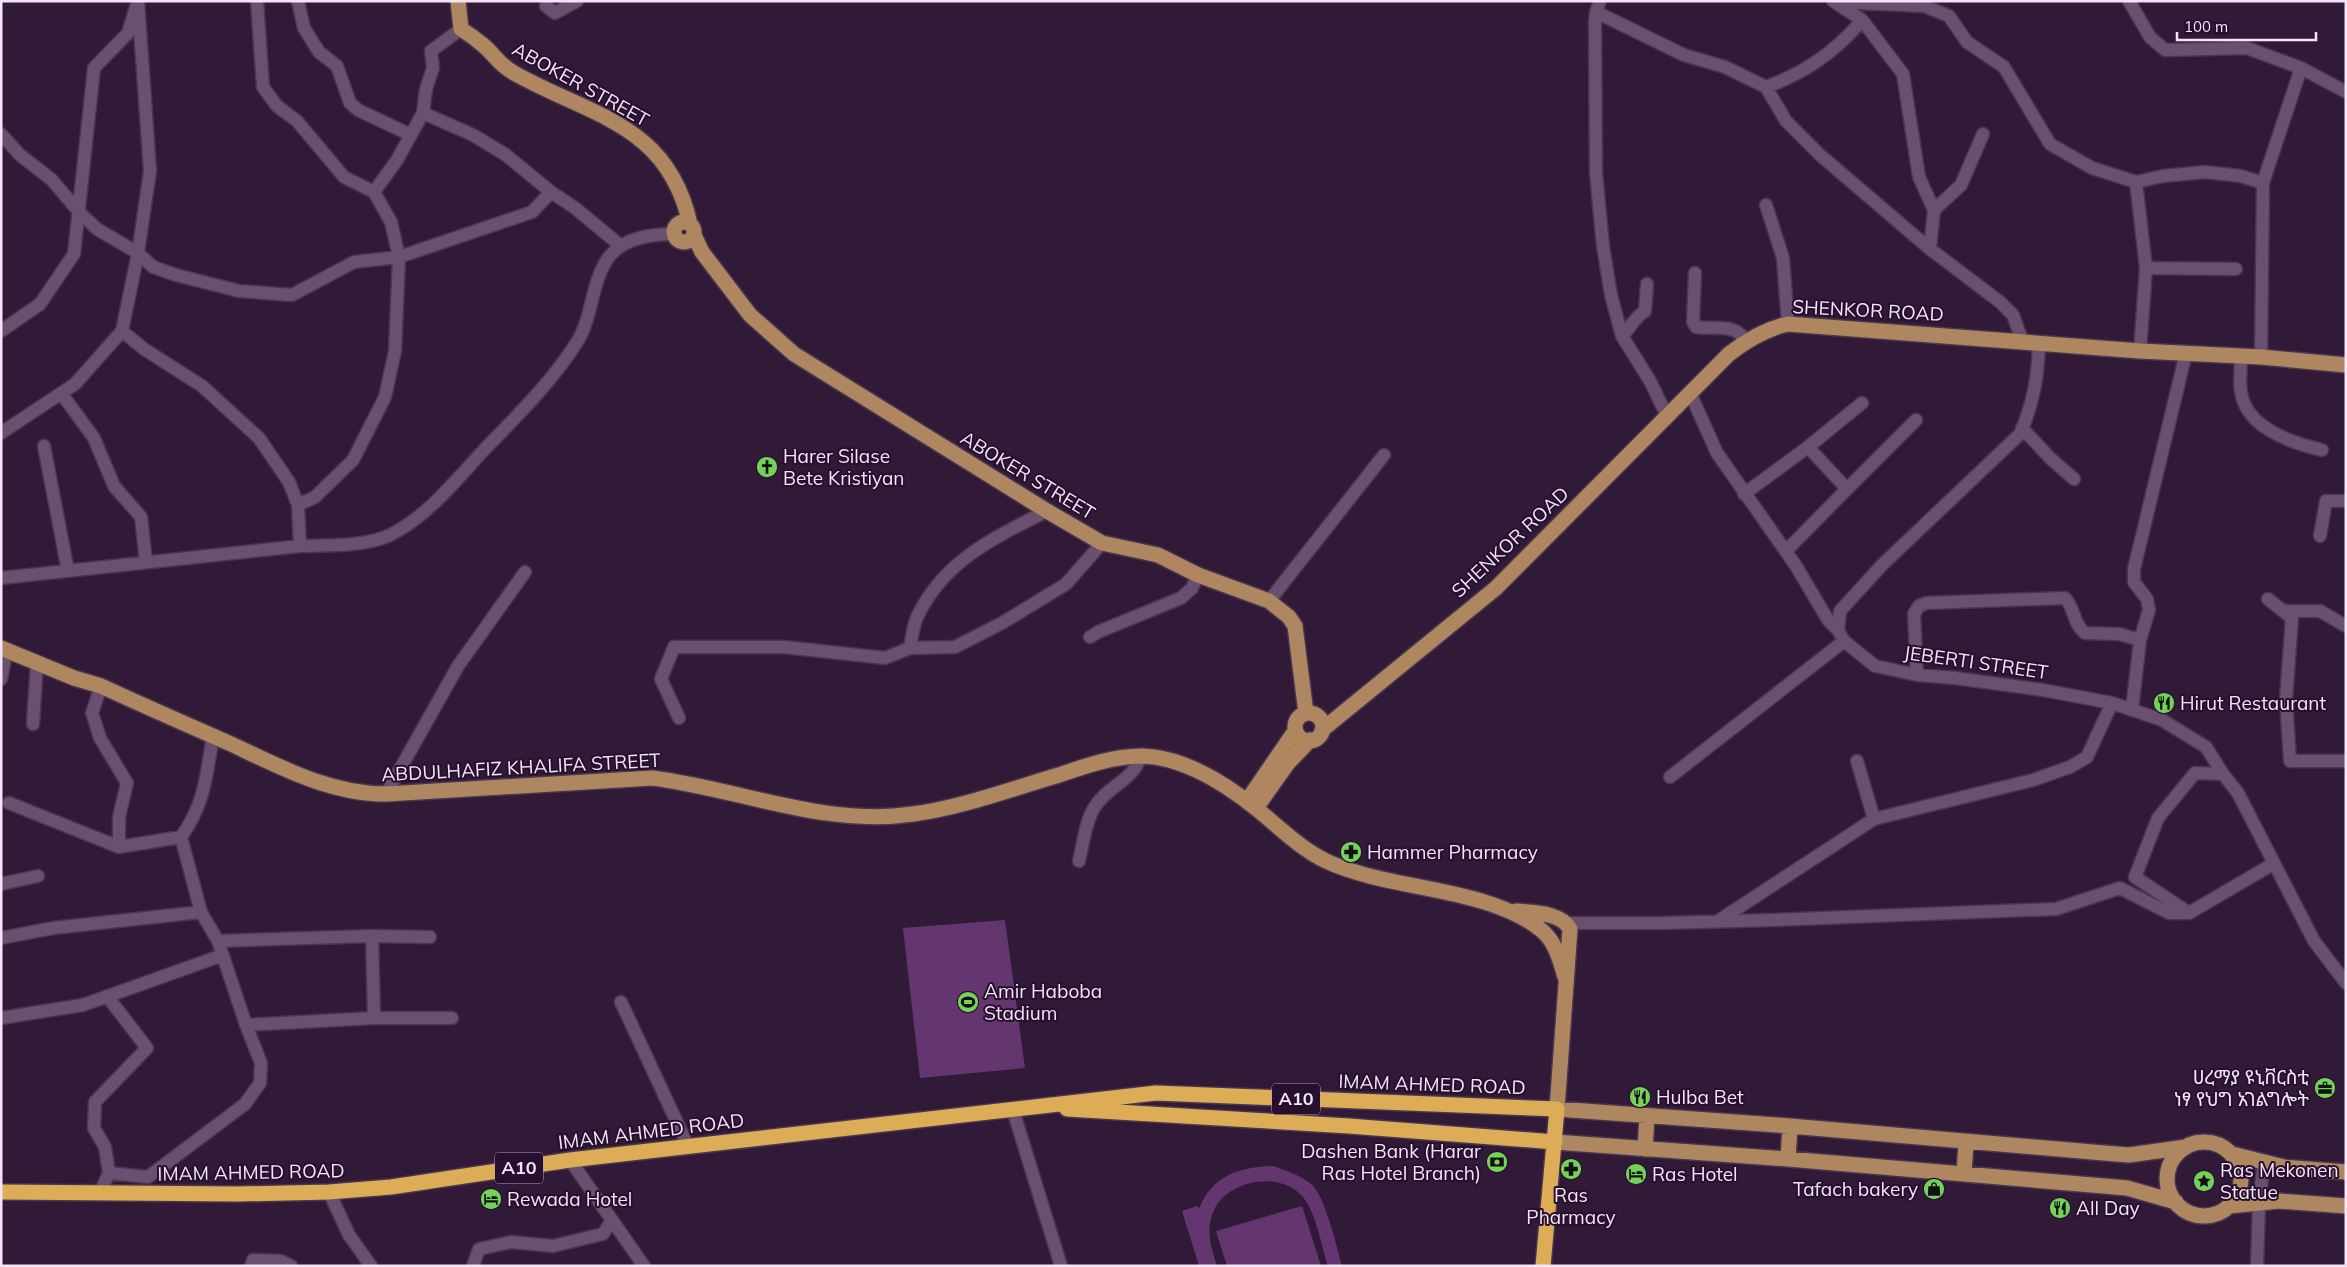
<svg xmlns="http://www.w3.org/2000/svg" width="2347" height="1267" font-family="Mulish,'Noto Sans Ethiopic',sans-serif">
<style>
.green{fill:#643670}
.lines{fill:none;stroke-linecap:round;stroke-linejoin:round}
.minor-casing{stroke:#49354e;stroke-width:15}
.major-casing{stroke:#49354e;stroke-width:18}
.highway-casing{stroke:#49354e;stroke-width:18}
.minor{stroke:#694f70;stroke-width:12}
.major{stroke:#ae8761;stroke-width:15}
.highway{stroke:#dcac57;stroke-width:15}
.labels{text-anchor:middle;stroke-width:4;stroke-linejoin:round;paint-order:stroke}
.shield{fill:#27102d;stroke:#b6a4bb;stroke-width:1}
.shield-label{font-size:18px;font-weight:bold;fill:#f4e4f8}
.street-label{font-size:19px;fill:#f4e4f8;stroke:#27102d}
.poi-label{font-size:19px;fill:#f4e4f8;stroke:#27102d;text-anchor:start}
</style>
<rect width="100%" height="100%" fill="#311a37"/>
<!-- green -->
<path class="green" d="M 1005,920 L 1025,1068 L 920,1078 L 903,928 Z
M 1273,1166 C 1287,1171 1301,1175 1312,1185 C 1325,1196 1337,1248 1342,1266 L 1328,1266 C 1321,1245 1317,1215 1303,1197 C 1281,1170 1228,1180 1214,1210 C 1205,1230 1211,1247 1217,1266 L 1199,1266 L 1182,1211 L 1197,1206 L 1199,1209 C 1212,1175 1240,1167 1273,1166 Z
M 1302,1206 L 1321,1266 L 1227,1266 L 1216,1231 Z"/>
<g class="lines">
<!-- minor casing -->
<g class="minor-casing">
<path id="minor" d="M 138,1 L 150,171 L 138,253 L 122,331 L 144,349 L 202,386 L 259,438 L 289,482 L 298,505 L 300,546
M 257,1 L 263,87 L 277,106 L 297,121 L 344,177 L 374,192
M 298,1 L 304,28 L 319,52 L 337,66 L 350,103 L 358,110 L 411,135
M 547,1 L 546,6 L 555,13 L 577,1
M 1600,1 L 1596,12 L 1595,23 L 1596,173 L 1603,246 L 1611,295 L 1622,336 L 1650,381 L 1667,416
M 1833,1 L 1862,20 L 1859,24 C 1832,54 1804,73 1766,87 L 1786,121 L 1820,155 L 1930,249 L 2000,302 L 2013,315 L 2022,340
M 2129,1 L 2150,37 L 2165,50 L 2247,48 L 2301,68 L 2346,92
M 1836,2 L 1924,6 L 1949,16 L 1967,42 L 2004,67 L 2050,144 L 2092,168 L 2136,182 L 2163,176 L 2205,172 L 2241,176 L 2263,183
M 1596,12 L 1684,55 L 1725,67 L 1766,87
M 1862,20 L 1903,74 L 1919,177 L 1934,210 L 1930,249
M 423,113 L 473,135 L 506,155 L 551,192
M 1,134 L 20,155 L 52,180 L 80,213 L 97,229 L 138,253 L 153,267 L 176,275 L 239,291 L 292,295 L 354,262 L 399,257 L 532,212 L 551,192 L 575,208 L 621,246
M 2136,182 L 2146,268 L 2140,351
M 1766,205 L 1783,258 L 1788,324
M 1934,210 L 1961,185 L 1983,134
M 2146,268 L 2236,269
M 1695,273 L 1693,322 L 1696,327 C 1715,330 1734,322 1746,341
M 1,331 L 40,304 L 74,254 L 94,68 L 128,33 L 136,7
M 1622,336 C 1631,327 1634,318 1645,311 L 1647,284
M 2039,342 C 2038,376 2034,402 2020,434 L 1882,565 L 1840,611 L 1838,630 L 1844,641 L 1875,666 L 1917,675 L 1955,678 L 2043,690 L 2112,703 L 2162,720 L 2206,747 L 2223,774 L 2238,793 L 2314,941 L 2346,983
M 2241,357 C 2241,368 2239,381 2241,392 C 2246,428 2292,443 2322,450
M 2261,357 L 2263,183 L 2301,68
M 61,393 L 94,438 L 114,486 L 141,517 L 146,562
M 1691,395 L 1717,453 L 1796,566 L 1828,620 L 1838,630
M 2022,428 L 2050,458 L 2074,479
M 1,433 L 75,384 L 122,331
M 44,446 L 68,571
M 1808,447 L 1847,489 L 1916,420
M 1744,494 L 1808,447 L 1862,403
M 298,505 L 315,497 L 353,460 L 385,397 L 395,351 L 399,257 L 391,222 L 374,192 L 397,160 L 423,113 L 426,89 L 433,68 L 431,51 L 461,29
M 1047,511 C 995,537 945,560 918,615 C 913,624 912,638 910,648 L 955,647 L 1002,623 L 1066,584 L 1102,543
M 2320,536 L 2326,501 L 2346,501
M 1786,551 L 1847,489
M 1,578 L 300,546 C 329,545 364,547 390,535 C 428,516 455,481 483,451 C 516,417 551,383 577,342 C 593,317 591,281 609,257 C 624,237 652,234 675,234
M 2268,599 L 2292,618 L 2286,699 L 2290,761 L 2346,761
M 1269,601 L 1384,455
M 2283,611 L 2320,611 L 2346,626
M 1090,637 L 1098,632 L 1181,598 L 1192,588 L 1198,575
M 1917,675 L 1914,614 L 1919,606 L 1926,603 L 2065,598 C 2075,608 2073,624 2085,633 L 2119,634 L 2140,640
M 1,679 L 7,649
M 101,686 L 92,713 L 100,738 L 127,783 L 119,817 L 119,847
M 2132,710 L 2140,640 L 2149,610 L 2147,599 L 2134,582 L 2134,569 L 2186,353
M 679,718 L 661,679 L 674,647 L 784,647 L 885,658 L 910,648
M 33,724 L 37,662
M 1857,761 L 1874,819
M 2223,774 L 2195,773 L 2158,818 L 2135,877 L 2189,913 L 2273,864
M 1670,777 L 1844,641
M 386,794 L 458,666 L 525,572
M 9,803 L 119,847 L 181,837
M 1079,861 C 1083,845 1085,823 1094,808 C 1107,786 1133,781 1141,756
M 1,884 L 38,876
M 1718,921 L 1874,819 L 2033,780 L 2070,767 L 2087,757 L 2112,703
M 1566,923 L 1662,923 L 1772,920 L 2056,909 L 2120,888 L 2169,913 L 2189,913
M 372,936 L 374,1018
M 1,938 L 53,928 L 201,912
M 218,941 L 372,936 L 430,937
M 107,996 L 147,1048 L 95,1102 L 94,1128 L 105,1147 L 109,1173
M 621,1002 L 688,1146
M 1,1018 L 83,1005 L 223,955
M 246,1025 L 374,1018 L 452,1018
M 1013,1110 L 1061,1266
M 570,1160 L 644,1266
M 329,1192 L 349,1235 L 371,1266
M 100,1193 L 109,1173 L 148,1177 L 245,1104 L 260,1083 L 261,1063 L 246,1025 L 218,941 L 201,912 L 181,837 C 205,804 206,776 213,736
M 251,1266 L 253,1260 L 281,1261 L 291,1266
M 473,1266 L 479,1249 L 511,1242 L 553,1246 L 603,1234 L 612,1220
M 2257,1266 L 2259,1203 L 2264,1162"/>
</g>
<!-- major casing -->
<g class="major-casing">
<path id="major" d="M 458,1 L 461,29 C 469,34 476,39 483,45 C 495,55 498,64 514,73 C 590,116 668,123 690,224
M674 232a10 10 0 1 1 20 0a10 10 0 1 1-20 0Z
M 694,235 L 702,252 L 750,315 L 794,354 L 1047,511 L 1102,543 L 1158,555 L 1198,575 L 1269,601 L 1289,617 L 1295,626 L 1306,713
M 1,648 L 74,678 L 101,686 C 144,706 188,725 231,744 C 280,767 330,794 386,794 L 652,778 C 740,789 823,827 913,814 C 963,807 1011,789 1059,775 C 1085,766 1114,756 1142,756 C 1184,757 1226,784 1258,810 C 1280,828 1301,849 1326,861 C 1390,891 1485,886 1540,929 C 1555,940 1560,960 1565,977
M1295 727a14 14 0 1 1 28 0a14 14 0 1 1-28 0Z
M 1322,730 L 1496,588 L 1729,354 C 1747,340 1765,329 1788,324 L 2140,351 L 2261,357 L 2346,365
M 1247,801 L 1295,731
M 1256,808 L 1288,763 L 1310,740
M 1516,911 C 1533,913 1561,912 1570,929 L 1557,1109 L 1790,1126 L 2104,1153 L 2129,1155 L 2186,1147
M 1555,1142 L 1788,1159 L 2127,1188 L 2176,1202
M2167 1179a37 37 0 1 1 74 0a37 37 0 1 1-74 0Z
M 1645,1149 L 1647,1116
M 2232,1154 L 2284,1167 L 2346,1172
M 1788,1159 L 1790,1126
M 1964,1174 L 1966,1142
M 2229,1206 L 2279,1201 L 2346,1206"/>
</g>
<!-- highway casing -->
<g class="highway-casing">
<path id="highway" d="M 1067,1109 L 1349,1126 L 1555,1142
M 1,1192 L 238,1194 L 329,1192 L 391,1187 L 570,1160 L 1156,1093 L 1557,1109 L 1543,1266"/>
</g>
<!-- minor -->
<use href="#minor" class="minor"/>
<!-- major -->
<use href="#major" class="major"/>
<!-- highway -->
<use href="#highway" class="highway"/>
</g>
<!-- icons -->
<defs>
<g id="church-disc" transform="scale(1.125)"><circle r="9.5" fill="#74d25b" stroke="#27102d"/><path d="M-1.2-6h2.4v3.5h3.3v2.4h-3.3V6h-2.4V-.1h-3.3v-2.4h3.3Z" fill="#111"/></g>
<g id="restaurant-disc" transform="scale(1.125)"><circle r="9.5" fill="#74d25b" stroke="#27102d"/><path d="M-5-6h1v4h1v-4h1v4h1v-4h1v5L-1.5 .5V6h-2V.5L-5-1ZM5-6V6H3V1.5H1.5Q1.5-4 5-6Z" fill="#111"/></g>
<g id="pharmacy-disc" transform="scale(1.125)"><circle r="9.5" fill="#74d25b" stroke="#27102d"/><path d="M-2-6h4v4h4v4h-4v4h-4v-4h-4v-4h4Z" fill="#111"/></g>
<g id="stadium-disc" transform="scale(1.125)"><circle r="9.5" fill="#74d25b" stroke="#27102d"/><path d="M0-5a6.5 5 0 1 0 0 10a6.5 5 0 1 0 0-10ZM-3.5-1.8h7v3.6h-7Z" fill="#111"/></g>
<g id="office-disc" transform="scale(1.125)"><circle r="9.5" fill="#74d25b" stroke="#27102d"/><path d="M-6-3h4V-5.5h4V-3h4V5H-6ZM-1-4.5V-3h2v-1.5ZM-6 0V1H6V0Z" fill="#111"/></g>
<g id="bank-disc" transform="scale(1.125)"><circle r="9.5" fill="#74d25b" stroke="#27102d"/><path d="M-6-4H6V4H-6ZM0-2.3a2.3 2.3 0 1 0 0 4.6a2.3 2.3 0 1 0 0-4.6Z" fill="#111"/></g>
<g id="hotel-disc" transform="scale(1.125)"><circle r="9.5" fill="#74d25b" stroke="#27102d"/><path d="M-6-4.5h1.5V1H6V5H4.5V3h-9V5H-6ZM-4 0a1.8 1.8 0 1 1 3.6 0ZM.5 0V-2.5h3Q6-2.5 6 0Z" fill="#111"/></g>
<g id="sight-disc" transform="scale(1.125)"><circle r="9.5" fill="#74d25b" stroke="#27102d"/><path d="M0-6L1.8-2.2L6-1.7L2.9 1.2L3.7 5.4L0 3.3L-3.7 5.4L-2.9 1.2L-6-1.7L-1.8-2.2Z" fill="#111"/></g>
<g id="shop-disc" transform="scale(1.125)"><circle r="9.5" fill="#74d25b" stroke="#27102d"/><path d="M-5-2.5h2.3a2.7 3.5 0 0 1 5.4 0H5L5.5 6h-11ZM-1.5-2.5h3a1.5 2.3 0 0 0-3 0Z" fill="#111"/></g>
</defs>
<g fill-rule="evenodd">
<use href="#church-disc" x="767" y="467"/>
<use href="#restaurant-disc" x="2164" y="703"/>
<use href="#pharmacy-disc" x="1351" y="852"/>
<use href="#stadium-disc" x="968" y="1002"/>
<use href="#office-disc" x="2325" y="1088"/>
<use href="#restaurant-disc" x="1640" y="1097"/>
<use href="#bank-disc" x="1497" y="1162"/>
<use href="#pharmacy-disc" x="1571" y="1169"/>
<use href="#hotel-disc" x="1636" y="1174"/>
<use href="#sight-disc" x="2204" y="1181"/>
<use href="#shop-disc" x="1934" y="1189"/>
<use href="#hotel-disc" x="491" y="1199"/>
<use href="#restaurant-disc" x="2060" y="1208"/>
</g>
<g class="labels">
<!-- shield labels -->
<g class="shield">
<rect x="1272" y="1083.5" width="48" height="31" rx="4"/>
<rect x="495" y="1152.5" width="48" height="31" rx="4"/>
</g>
<g class="shield-label">
<text x="1296" y="1105">A10</text>
<text x="519" y="1174">A10</text>
</g>
<!-- street labels -->
<g class="street-label">
<text transform="translate(581 84) rotate(29)" y="7">ABOKER STREET</text>
<text transform="translate(1868 310) rotate(3)" y="7">SHENKOR ROAD</text>
<text transform="translate(1028 475) rotate(31)" y="7">ABOKER STREET</text>
<text transform="translate(1510 542) rotate(-43)" y="7">SHENKOR ROAD</text>
<text transform="translate(1976 662) rotate(8)" y="7">JEBERTI STREET</text>
<text transform="translate(521 767) rotate(-3)" y="7">ABDULHAFIZ KHALIFA STREET</text>
<text transform="translate(1432 1084) rotate(2)" y="7">IMAM AHMED ROAD</text>
<text transform="translate(651 1131) rotate(-7)" y="7">IMAM AHMED ROAD</text>
<text transform="translate(251 1172) rotate(-1)" y="7">IMAM AHMED ROAD</text>
</g>
<!-- poi labels -->
<g class="poi-label">
<text x="783" y="463">Harer Silase<tspan x="783" dy="22">Bete Kristiyan</tspan></text>
<text x="2180" y="710">Hirut Restaurant</text>
<text x="1367" y="859">Hammer Pharmacy</text>
<text x="984" y="998">Amir Haboba<tspan x="984" dy="22">Stadium</tspan></text>
<text x="2309" y="1084" text-anchor="end">ሀረማያ ዩኒቨርስቲ<tspan x="2309" dy="22">ነፃ የህግ አገልግሎት</tspan></text>
<text x="1656" y="1104">Hulba Bet</text>
<text x="1481" y="1158" text-anchor="end">Dashen Bank (Harar<tspan x="1481" dy="22">Ras Hotel Branch)</tspan></text>
<text x="2220" y="1177">Ras Mekonen<tspan x="2220" dy="22">Statue</tspan></text>
<text x="1652" y="1181">Ras Hotel</text>
<text x="1918" y="1196" text-anchor="end">Tafach bakery</text>
<text x="1571" y="1202" text-anchor="middle">Ras<tspan x="1571" dy="22">Pharmacy</tspan></text>
<text x="507" y="1206">Rewada Hotel</text>
<text x="2076" y="1215">All Day</text>
</g>
</g>
<!-- border -->
<rect width="2347" height="1267" fill="none" stroke="#f4e4f8" stroke-width="5"/>
<!-- scale -->
<path d="M2177 32v8h139v-8" fill="none" stroke="#f4e4f8" stroke-width="2.5"/>
<text x="2184" y="32" font-size="15" fill="#f4e4f8" stroke="#27102d" stroke-width="4" paint-order="stroke">100 m</text>
</svg>
